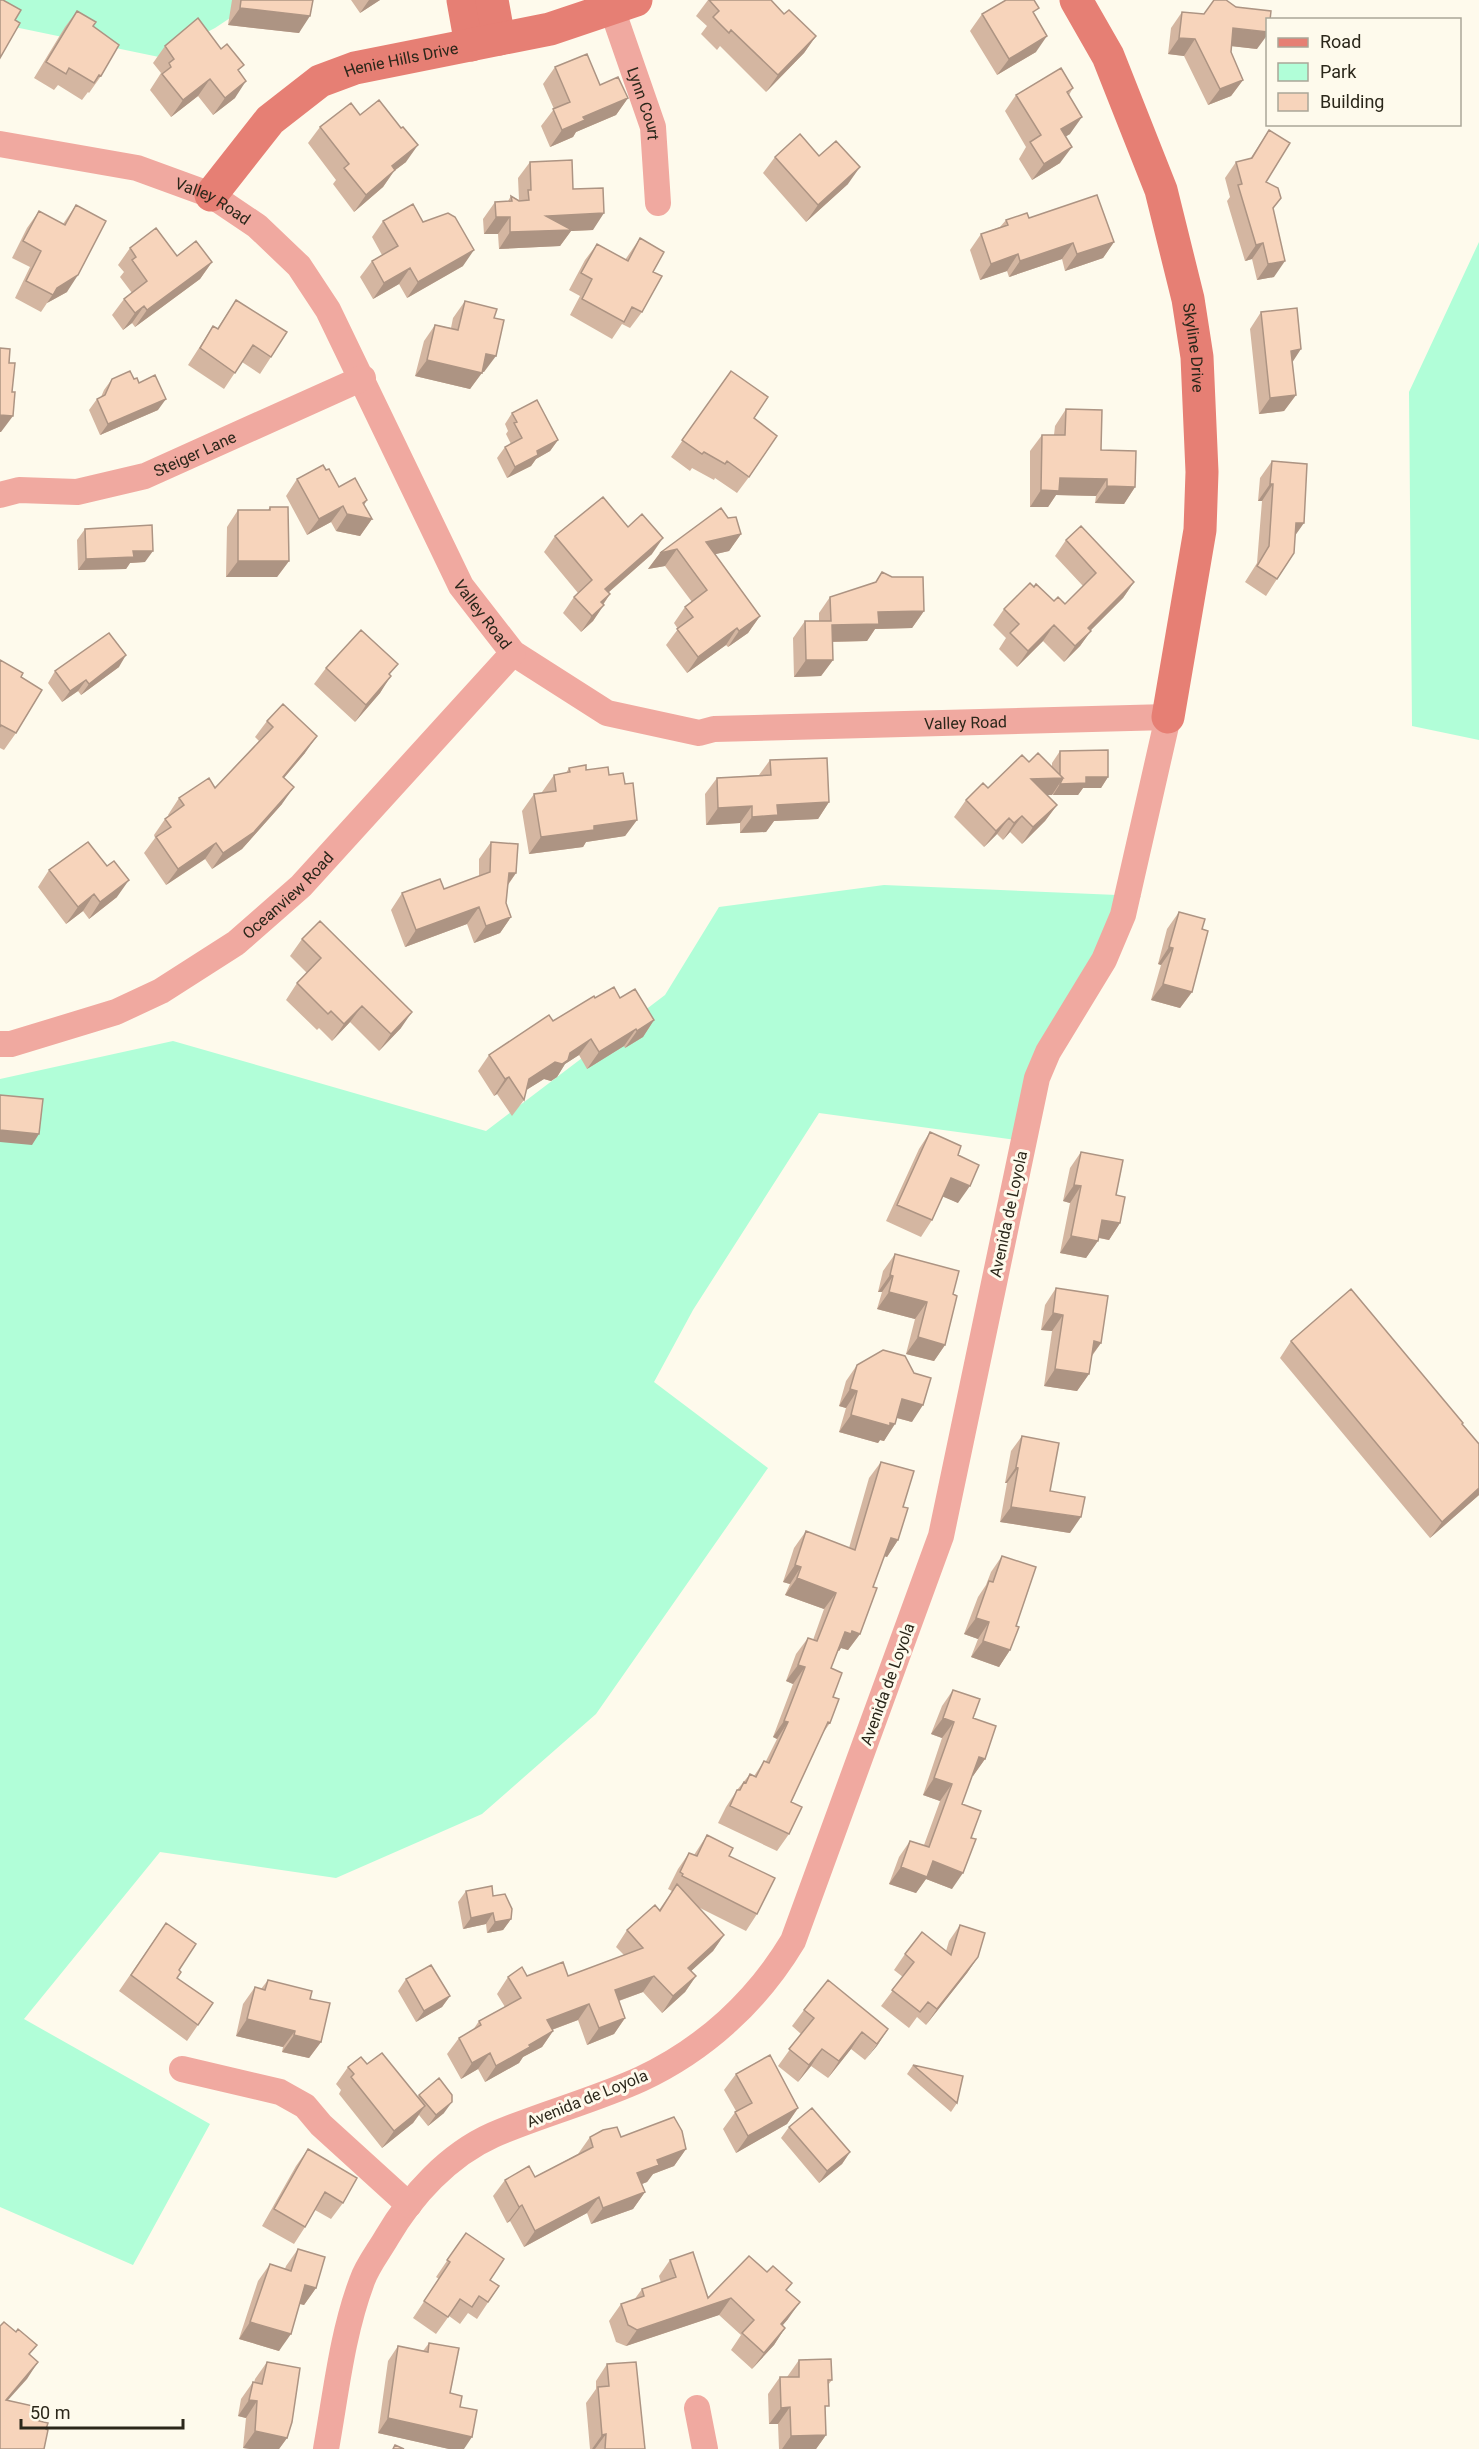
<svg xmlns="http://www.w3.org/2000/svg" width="1479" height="2449" font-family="Roboto,sans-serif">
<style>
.green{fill:#b1fed8}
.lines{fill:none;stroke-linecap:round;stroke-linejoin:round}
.street{stroke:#f0a9a0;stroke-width:26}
.secondary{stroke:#e67f74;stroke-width:33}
.wall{fill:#d4b6a1}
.shaded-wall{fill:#ad9483}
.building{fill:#f7d4bb;stroke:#ad9483;stroke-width:1.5}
.labels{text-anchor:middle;stroke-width:6;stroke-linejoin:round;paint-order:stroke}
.street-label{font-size:16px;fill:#2b271a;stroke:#fefaec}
</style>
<rect width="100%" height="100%" fill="#fefaec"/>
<!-- green -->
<path class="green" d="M 0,0 L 257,0 L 215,28 L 159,57 L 0,24 Z
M 1479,242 L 1479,740 L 1412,726 L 1409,392 Z
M 884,885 L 1141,896 L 1048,1052 L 1024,1141 L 819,1113 L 693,1310 L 654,1382 L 768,1468 L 596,1714 L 482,1814 L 336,1878 L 160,1852 L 24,2019 L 210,2124 L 133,2265 L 0,2207 L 0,1079 L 173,1041 L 486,1131 L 665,995 L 719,907 Z"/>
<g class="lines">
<!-- street -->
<g class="street">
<path id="s1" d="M 612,9 L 653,127 L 658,203"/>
<path id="s2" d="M 0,144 L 137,168 L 211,195 L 257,226 L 299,266 L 328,310 L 461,586 L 513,653 L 607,713 L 699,733 L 714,729 L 1168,717 L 1123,915 L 1104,960 L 1048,1052 L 1037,1078 L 941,1536 L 793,1941 C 757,2001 705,2049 641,2079 C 593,2101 541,2114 493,2135 C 448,2155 411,2196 387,2237 C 379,2251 367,2266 362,2281 C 342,2334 336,2393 326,2449"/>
<path id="s3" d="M 0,495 L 19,490 L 77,492 L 145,476 L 363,378"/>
<path id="s4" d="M 0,1044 L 11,1044 L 116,1012 L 161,991 L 236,943 L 301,886 L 513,653"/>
<path d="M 182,2069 L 280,2092 L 305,2106 L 321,2125 L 409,2205"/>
<path d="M 697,2408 L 705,2449"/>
</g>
<!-- secondary -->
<g class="secondary">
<path d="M 463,0 L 471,45"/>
<path d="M 492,0 L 499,39"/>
<path id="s5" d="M 1076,0 L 1108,56 L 1161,190 L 1188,299 L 1197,357 L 1202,472 L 1200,530 L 1168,717"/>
<path id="s6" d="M 211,195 L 270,120 L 320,81 L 355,68 L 550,29 L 636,0"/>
</g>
</g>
<!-- wall -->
<path class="wall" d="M 232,0 L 313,0 L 299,33 L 228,25 Z
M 351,0 L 380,0 L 360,13 Z
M 708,0 L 771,0 L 784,14 L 816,36 L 804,53 L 766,92 L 720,46 L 717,50 L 701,34 L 707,26 L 696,16 Z
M 77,11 L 93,26 L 101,76 L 89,93 L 88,92 L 82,100 L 58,85 L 54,90 L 34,78 L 65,27 Z
M 1182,12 L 1257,49 L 1232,46 L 1231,52 L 1243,80 L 1231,96 L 1208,105 L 1184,56 L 1168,54 L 1171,28 Z
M 982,14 L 1035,14 L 1036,52 L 997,75 L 970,31 Z
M 165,46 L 239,72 L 235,98 L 213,115 L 198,96 L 171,117 L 150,90 L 161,73 L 153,63 Z
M 555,67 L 600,85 L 628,98 L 616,115 L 576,132 L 573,137 L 550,147 L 541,126 L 554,109 L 543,84 Z
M 1073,88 L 1069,95 L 1070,134 L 1066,136 L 1060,163 L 1032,180 L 1019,159 L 1026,147 L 1005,111 L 1016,95 Z
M 360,115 L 406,162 L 394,171 L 383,187 L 354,212 L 333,184 L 336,180 L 308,143 L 320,127 Z
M 1269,130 L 1266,182 L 1281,198 L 1273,209 L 1274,277 L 1257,280 L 1252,259 L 1245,261 L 1227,201 L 1230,197 L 1225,178 L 1236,162 L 1250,159 Z
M 819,156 L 848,184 L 806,222 L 763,173 L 775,157 Z
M 530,162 L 573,189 L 593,230 L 571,231 L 560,246 L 499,249 L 498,234 L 484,234 L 483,219 L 495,202 L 508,201 L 511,196 L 519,200 L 518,178 Z
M 76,205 L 67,292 L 47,303 L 41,312 L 15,298 L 30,267 L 12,258 L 27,228 L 39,211 L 63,224 Z
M 1029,218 L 1114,242 L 1103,258 L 1065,271 L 1062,259 L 1009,277 L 1007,271 L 980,280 L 970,250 L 981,234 L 1000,227 L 1006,220 Z
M 383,221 L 423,222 L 463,266 L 407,298 L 399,284 L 373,299 L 360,277 L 372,261 L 382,255 L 372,237 Z
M 640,238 L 653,272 L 642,312 L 630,328 L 622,324 L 612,339 L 570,315 L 580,296 L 569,290 L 585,260 L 597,244 L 625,260 Z
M 130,248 L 177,256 L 212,262 L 200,279 L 135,327 L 132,323 L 123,330 L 112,315 L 124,299 L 132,293 L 120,277 L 124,272 L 118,265 Z
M 236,300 L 271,357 L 260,374 L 242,362 L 224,389 L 188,365 L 213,326 L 217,329 Z
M 465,301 L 494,318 L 484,372 L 482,372 L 470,389 L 415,376 L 424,341 L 435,325 L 451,328 L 453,318 Z
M 1261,312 L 1296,395 L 1284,411 L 1259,414 L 1250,329 Z
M 731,371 L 754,418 L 749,477 L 737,493 L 715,478 L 714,480 L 692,468 L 690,471 L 671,457 Z
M 112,379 L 134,379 L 139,383 L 158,410 L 100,435 L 89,410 L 97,399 L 101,397 L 104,390 Z
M 1066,409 L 1135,487 L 1124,504 L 1095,503 L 1096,496 L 1056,495 L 1048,507 L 1030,507 L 1030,451 L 1042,435 L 1054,435 L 1055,426 Z
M 512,413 L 558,440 L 550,451 L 536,459 L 531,466 L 507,478 L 497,458 L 505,447 L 511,444 L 506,434 L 508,431 L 505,424 Z
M 1272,461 L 1295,535 L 1277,579 L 1266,596 L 1245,582 L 1257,563 L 1262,501 L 1258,501 L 1260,478 Z
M 326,470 L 339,487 L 367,500 L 364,505 L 372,519 L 360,536 L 336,531 L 331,522 L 307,535 L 286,496 L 297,479 Z
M 270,507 L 289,561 L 277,577 L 226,577 L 227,527 L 238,510 L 268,510 Z
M 85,529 L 145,562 L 130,563 L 126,569 L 78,570 L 77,540 Z
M 741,534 L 729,551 L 715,554 L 760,616 L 748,633 L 728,647 L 726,645 L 687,673 L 666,645 L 678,629 L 674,623 L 685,607 L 692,602 L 665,566 L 648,569 L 660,553 Z
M 555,536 L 652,554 L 608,593 L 610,594 L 593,621 L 581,632 L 563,613 L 574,597 L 578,593 L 544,552 Z
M 1066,540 L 1134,582 L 1123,598 L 1091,630 L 1080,646 L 1064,662 L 1043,641 L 1017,667 L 999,649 L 1006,638 L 993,625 L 1004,609 L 1034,587 L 1054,601 L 1065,604 L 1083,586 L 1055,556 Z
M 882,572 L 924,611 L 912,628 L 875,629 L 867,641 L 832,642 L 833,660 L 821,676 L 794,677 L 793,638 L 805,621 L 819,621 L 819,613 L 830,597 L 875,583 Z
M 0,660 L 21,677 L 16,733 L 4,750 L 0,748 Z
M 119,667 L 81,695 L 78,691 L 62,702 L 48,683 L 55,671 Z
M 326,668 L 390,675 L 380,693 L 355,722 L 314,684 Z
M 267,721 L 305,753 L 284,778 L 282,804 L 242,849 L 212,869 L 205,859 L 166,885 L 144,853 L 155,838 L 154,835 L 165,819 L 169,816 L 168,815 L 179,798 L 215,788 L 259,741 L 255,737 Z
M 1060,751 L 1108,777 L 1101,788 L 1083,788 L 1078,795 L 1053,795 L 1052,794 L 1052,795 L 1047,795 L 1057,805 L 1045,821 L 1022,844 L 1010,832 L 1003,840 L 997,834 L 984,847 L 954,817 L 966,800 L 988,788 L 1029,762 L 1052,767 L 1052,763 Z
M 770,760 L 829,802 L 818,819 L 774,821 L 766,832 L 740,833 L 740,823 L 706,825 L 705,794 L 717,778 L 759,775 Z
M 569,768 L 609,775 L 625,784 L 637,820 L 625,836 L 586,842 L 583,847 L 529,854 L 522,811 L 534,794 L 542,793 L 542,792 L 554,775 L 566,773 Z
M 491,842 L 516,873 L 508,885 L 506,903 L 511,917 L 500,933 L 474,943 L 467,924 L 405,947 L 391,910 L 402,893 L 444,889 L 479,876 L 479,859 Z
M 49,870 L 117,897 L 89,919 L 83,911 L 66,924 L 38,887 Z
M 1179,912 L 1202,929 L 1192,992 L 1180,1008 L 1151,1000 L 1161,965 L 1158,964 L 1167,929 Z
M 302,939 L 401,1028 L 379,1051 L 350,1022 L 332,1041 L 319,1028 L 317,1030 L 286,1000 L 297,983 L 307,973 L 290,956 Z
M 595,998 L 620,998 L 654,1020 L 643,1037 L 625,1048 L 624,1046 L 587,1069 L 579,1055 L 565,1064 L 557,1077 L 551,1081 L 544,1079 L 526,1090 L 524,1100 L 512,1116 L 497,1094 L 494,1096 L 478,1071 L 489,1055 Z
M 930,1132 L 958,1155 L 958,1203 L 943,1196 L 932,1220 L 921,1237 L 886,1221 L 919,1149 Z
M 1081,1152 L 1116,1195 L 1120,1223 L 1109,1240 L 1099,1238 L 1086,1258 L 1060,1253 L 1070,1203 L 1063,1201 L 1070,1168 Z
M 895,1254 L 953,1294 L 945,1345 L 934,1361 L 906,1354 L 915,1319 L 877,1309 L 882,1292 L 878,1292 L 883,1271 Z
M 1056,1288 L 1101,1343 L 1092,1356 L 1089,1374 L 1077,1391 L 1044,1386 L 1052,1331 L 1041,1330 L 1045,1305 Z
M 1291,1341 L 1463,1423 L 1462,1424 L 1479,1444 L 1479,1495 L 1430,1538 L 1280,1358 Z
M 857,1365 L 912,1422 L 897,1418 L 884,1441 L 880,1440 L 878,1443 L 839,1432 L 846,1408 L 839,1406 L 846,1381 Z
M 1022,1436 L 1050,1491 L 1070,1533 L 1000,1522 L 1007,1483 L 1005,1483 L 1011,1451 Z
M 881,1462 L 903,1507 L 898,1540 L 887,1557 L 884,1556 L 873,1587 L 860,1634 L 848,1650 L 841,1648 L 839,1651 L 838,1650 L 831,1668 L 833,1697 L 830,1723 L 823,1733 L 791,1802 L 789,1834 L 777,1851 L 718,1823 L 726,1807 L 737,1790 L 750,1774 L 754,1776 L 764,1761 L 766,1761 L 777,1739 L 773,1737 L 793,1684 L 786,1681 L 796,1654 L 808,1638 L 813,1640 L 824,1609 L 785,1595 L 790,1584 L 783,1582 L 794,1548 L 806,1531 L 849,1548 L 869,1478 Z
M 1002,1556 L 1016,1626 L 1010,1650 L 999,1667 L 971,1657 L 978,1639 L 964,1634 L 978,1597 L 986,1585 L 991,1572 Z
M 953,1690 L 973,1718 L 985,1759 L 973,1776 L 972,1776 L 962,1804 L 952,1889 L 926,1879 L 916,1893 L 889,1884 L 899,1857 L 910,1841 L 924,1845 L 940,1801 L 923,1795 L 942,1738 L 931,1734 L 942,1706 Z
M 707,1835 L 729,1856 L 757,1914 L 746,1931 L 698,1907 L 724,1935 L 713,1951 L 691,1971 L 696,1976 L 685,1992 L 662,2013 L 643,1992 L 619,2001 L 625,2018 L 614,2034 L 587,2045 L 578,2020 L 552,2030 L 553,2031 L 542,2047 L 523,2057 L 519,2063 L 485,2082 L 478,2069 L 461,2079 L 447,2054 L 459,2038 L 473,2030 L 479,2021 L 505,2007 L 497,1994 L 508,1977 L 527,1976 L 568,1976 L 624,1955 L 616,1947 L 627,1930 L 659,1910 L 671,1893 L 672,1891 L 668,1889 L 678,1869 L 689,1853 L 694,1855 Z
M 466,1891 L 493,1896 L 511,1919 L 503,1930 L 487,1933 L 486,1924 L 463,1929 L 458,1902 Z
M 166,1923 L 179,1970 L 177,1978 L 213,2003 L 187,2041 L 119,1991 Z
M 960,1925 L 978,1957 L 967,1973 L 926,2025 L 917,2017 L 909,2028 L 881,2006 L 903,1977 L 894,1970 L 905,1954 L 946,1951 L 949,1941 Z
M 406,1979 L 450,1996 L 442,2007 L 416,2022 L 398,1991 Z
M 268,1980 L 310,1999 L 321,2042 L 309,2058 L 282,2052 L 283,2047 L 236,2036 L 243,2004 L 255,1987 L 261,1989 Z
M 804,2010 L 888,2029 L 865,2060 L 851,2049 L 828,2078 L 811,2066 L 798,2082 L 778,2066 L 801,2034 L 792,2026 Z
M 367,2064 L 418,2097 L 419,2095 L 444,2113 L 428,2126 L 419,2115 L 413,2123 L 382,2148 L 339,2094 L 341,2090 L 336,2084 L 348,2067 Z
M 913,2065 L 957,2103 L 951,2112 L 907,2074 Z
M 736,2074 L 798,2108 L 787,2124 L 736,2153 L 723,2129 L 736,2111 L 724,2090 Z
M 789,2127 L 850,2152 L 842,2164 L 819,2183 L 781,2138 Z
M 590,2137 L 621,2137 L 686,2149 L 674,2166 L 653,2174 L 647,2182 L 642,2184 L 645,2192 L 633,2209 L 591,2224 L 587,2213 L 524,2247 L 510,2221 L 507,2223 L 493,2196 L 505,2180 L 535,2177 L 578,2154 Z
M 308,2149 L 343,2203 L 331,2219 L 315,2210 L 305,2227 L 294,2244 L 262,2226 L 296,2166 Z
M 466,2233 L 490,2280 L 499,2286 L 477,2319 L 468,2313 L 460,2324 L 449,2316 L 436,2334 L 413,2318 L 439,2279 L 436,2277 Z
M 298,2249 L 316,2288 L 304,2305 L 300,2304 L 279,2351 L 239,2339 L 258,2281 L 270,2264 L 285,2269 L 286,2266 Z
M 670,2260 L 708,2298 L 787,2291 L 788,2319 L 782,2326 L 785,2328 L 774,2345 L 752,2369 L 731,2350 L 741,2335 L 719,2315 L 626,2346 L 616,2342 L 609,2321 L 621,2304 L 634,2300 L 642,2289 L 661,2283 L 659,2276 Z
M 429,2343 L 450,2393 L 460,2407 L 464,2449 L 449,2449 L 378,2433 L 388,2361 L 398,2346 L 423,2351 Z
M 799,2360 L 832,2380 L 828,2385 L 825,2412 L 826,2435 L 816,2449 L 779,2449 L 778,2424 L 769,2424 L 768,2394 L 780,2377 L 787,2377 Z
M 267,2362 L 287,2438 L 279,2449 L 250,2449 L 243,2448 L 246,2418 L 238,2416 L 241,2399 L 253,2382 L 254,2383 L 255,2379 Z
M 607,2364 L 645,2449 L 590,2449 L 586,2403 L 596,2389 L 596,2381 Z"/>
<!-- shaded-wall -->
<path class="shaded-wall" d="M 369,0 L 380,0 L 360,13 Z
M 240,8 L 310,16 L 299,33 L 228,25 Z
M 1233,28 L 1268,32 L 1268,34 L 1257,49 L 1221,45 Z
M 816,36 L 804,53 L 766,92 L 778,75 Z
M 1047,36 L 1036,52 L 997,75 L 1009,59 Z
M 1179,38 L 1195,39 L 1184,56 L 1168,54 Z
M 210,79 L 198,96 L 171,117 L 183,100 Z
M 1243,80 L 1231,96 L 1208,105 L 1220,89 Z
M 246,81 L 235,98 L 213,115 L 225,98 Z
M 628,98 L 616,115 L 576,132 L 573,137 L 550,147 L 562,130 L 583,117 Z
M 1082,117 L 1070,134 L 1050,146 L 1061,129 Z
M 418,145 L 406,162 L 394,171 L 383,187 L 354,212 L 366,195 L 392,166 Z
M 1072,147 L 1060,163 L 1032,180 L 1044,164 Z
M 860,167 L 848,184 L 806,222 L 818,205 Z
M 604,213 L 593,230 L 571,231 L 560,246 L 499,249 L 510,232 L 546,216 Z
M 496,217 L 510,217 L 498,234 L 484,234 Z
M 1114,242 L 1103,258 L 1065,271 L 1077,254 Z
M 1073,243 L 1062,259 L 1009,277 L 1020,261 Z
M 1263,243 L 1252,259 L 1245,261 L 1256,245 Z
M 474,250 L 463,266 L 407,298 L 418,282 Z
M 1018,254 L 1007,271 L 980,280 L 991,264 Z
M 1285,261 L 1274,277 L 1257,280 L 1268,264 Z
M 212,262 L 200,279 L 135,327 L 147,310 Z
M 410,268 L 399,284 L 373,299 L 384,283 Z
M 78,275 L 67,292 L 47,303 L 57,288 Z
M 144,306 L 132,323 L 123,330 L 135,313 Z
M 1301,349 L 1290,366 L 1291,351 Z
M 486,354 L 496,356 L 484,372 L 475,370 Z
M 427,360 L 482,373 L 470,389 L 415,376 Z
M 1296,395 L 1284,411 L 1259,414 L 1270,398 Z
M 166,399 L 158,410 L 100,435 L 108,424 Z
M 0,415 L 13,416 L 1,432 L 0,432 Z
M 558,440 L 550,451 L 536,459 L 531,466 L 507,478 L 515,467 L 537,451 Z
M 1060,478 L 1107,479 L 1096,496 L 1056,495 L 1048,507 L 1030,507 L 1041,490 Z
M 1270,484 L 1273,484 L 1262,501 L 1258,501 Z
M 1107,486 L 1135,487 L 1124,504 L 1095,503 Z
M 367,500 L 356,516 L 372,519 L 360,536 L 336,531 L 347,514 Z
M 343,506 L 331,522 L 307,535 L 319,519 Z
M 1296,523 L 1304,523 L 1292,540 Z
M 741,534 L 729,551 L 695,559 L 706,542 Z
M 663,538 L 652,554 L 594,605 L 605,589 Z
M 677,549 L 665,566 L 648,569 L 660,553 Z
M 133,551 L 153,551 L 145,562 L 130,563 L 126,569 L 78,570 L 86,559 Z
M 238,561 L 289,561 L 277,577 L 226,577 Z
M 1134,582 L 1123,598 L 1077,644 L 1088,628 Z
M 610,594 L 599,610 L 604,605 L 593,621 L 581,632 L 592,616 L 597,612 L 590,618 L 601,602 Z
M 924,611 L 912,628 L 875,629 L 867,641 L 820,642 L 832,625 L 878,612 Z
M 760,616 L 748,633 L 728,647 L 739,631 Z
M 1054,625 L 1043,641 L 1017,667 L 1028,651 Z
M 737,628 L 726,645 L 687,673 L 698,657 Z
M 1091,631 L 1080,646 L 1064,662 L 1075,646 Z
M 126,655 L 119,667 L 81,695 L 89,684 Z
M 806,660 L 833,660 L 821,676 L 794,677 Z
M 391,676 L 380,693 L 355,722 L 366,705 Z
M 86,680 L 78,691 L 62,702 L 70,691 Z
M 317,736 L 305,753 L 271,793 L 283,777 Z
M 1086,777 L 1108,777 L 1101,788 L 1083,788 L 1078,795 L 1053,795 L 1060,784 Z
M 1063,778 L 1052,795 L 1019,795 L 1031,779 Z
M 294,787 L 282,804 L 242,849 L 212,869 L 223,853 Z
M 829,802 L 818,819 L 774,821 L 766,832 L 740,833 L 752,817 L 777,805 Z
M 1057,805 L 1045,821 L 1022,844 L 1033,827 Z
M 752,806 L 740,823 L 706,825 L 718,808 Z
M 1022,816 L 1010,832 L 1003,840 L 1014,823 Z
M 1009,818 L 997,834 L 984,847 L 996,831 Z
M 637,820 L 625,836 L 586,842 L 583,847 L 529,854 L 541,837 L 594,826 Z
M 216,843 L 205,859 L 166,885 L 178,869 Z
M 509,873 L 516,873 L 504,890 Z
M 129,880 L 117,897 L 89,919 L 100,902 Z
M 94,894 L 83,911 L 66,924 L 78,907 Z
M 479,907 L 467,924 L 405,947 L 416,930 Z
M 511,917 L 500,933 L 474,943 L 486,926 Z
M 1169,947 L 1173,948 L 1161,965 L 1158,964 Z
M 1163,984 L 1192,992 L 1180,1008 L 1151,1000 Z
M 362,1006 L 350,1022 L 332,1041 L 344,1024 Z
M 412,1012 L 401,1028 L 379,1051 L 391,1034 Z
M 654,1020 L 643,1037 L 625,1048 L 637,1031 Z
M 636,1029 L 624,1046 L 587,1069 L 599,1052 Z
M 591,1039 L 579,1055 L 565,1064 L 557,1077 L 551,1081 L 544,1079 L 520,1094 L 529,1079 Z
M 509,1077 L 497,1094 L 494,1096 L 505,1079 Z
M 0,1130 L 39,1134 L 32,1145 L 0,1142 Z
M 951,1178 L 970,1186 L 958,1203 L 939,1195 Z
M 1074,1185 L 1081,1186 L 1070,1203 L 1063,1201 Z
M 1102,1220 L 1120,1223 L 1109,1240 L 1091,1236 Z
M 1071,1236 L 1098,1241 L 1086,1258 L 1060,1253 Z
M 890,1275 L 893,1276 L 882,1292 L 878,1292 Z
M 889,1292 L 927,1302 L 915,1319 L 877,1309 Z
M 1053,1313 L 1063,1315 L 1052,1331 L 1041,1330 Z
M 918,1337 L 945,1345 L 934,1361 L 906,1354 Z
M 1094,1341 L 1101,1343 L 1089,1359 Z
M 1055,1369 L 1089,1374 L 1077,1391 L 1044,1386 Z
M 850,1389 L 857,1391 L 846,1408 L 839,1406 Z
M 902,1399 L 923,1405 L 912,1422 L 890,1416 Z
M 851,1415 L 890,1423 L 895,1424 L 884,1441 L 880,1440 L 878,1443 L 839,1432 Z
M 1016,1467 L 1018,1468 L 1007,1483 L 1005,1483 Z
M 1479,1488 L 1479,1495 L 1430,1538 L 1442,1522 Z
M 1011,1507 L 1081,1517 L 1070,1533 L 1000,1522 Z
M 891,1538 L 898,1540 L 887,1557 L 879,1554 Z
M 795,1565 L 801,1567 L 790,1584 L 783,1582 Z
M 797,1578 L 836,1593 L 824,1609 L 785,1595 Z
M 976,1618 L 989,1622 L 978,1639 L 964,1634 Z
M 852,1631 L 860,1634 L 848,1650 L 841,1648 L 839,1651 L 833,1648 L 845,1632 Z
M 983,1641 L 1010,1650 L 999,1667 L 971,1657 Z
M 798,1665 L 805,1667 L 793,1684 L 786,1681 Z
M 943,1718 L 954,1722 L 942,1738 L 931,1734 Z
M 784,1721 L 788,1722 L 777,1739 L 773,1737 Z
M 979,1757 L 985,1759 L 973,1776 L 967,1774 Z
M 934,1778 L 952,1784 L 940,1801 L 923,1795 Z
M 933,1861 L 963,1873 L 952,1889 L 926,1879 L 916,1893 L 889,1884 L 901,1867 Z
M 493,1913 L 486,1924 L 463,1929 L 471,1918 Z
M 511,1919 L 503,1930 L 487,1933 L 495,1922 Z
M 724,1935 L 713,1951 L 677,1984 L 688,1968 Z
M 978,1957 L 967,1973 L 926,2025 L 937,2009 Z
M 654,1976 L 643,1992 L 604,2006 L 615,1990 Z
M 696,1976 L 685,1992 L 662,2013 L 673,1996 Z
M 450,1996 L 442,2007 L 416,2022 L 424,2011 Z
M 589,2004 L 578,2020 L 535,2036 L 547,2020 Z
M 625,2018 L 614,2034 L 587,2045 L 599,2028 Z
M 247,2019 L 295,2031 L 283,2047 L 236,2036 Z
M 888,2029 L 877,2046 L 865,2060 L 877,2044 Z
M 553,2031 L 542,2047 L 523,2057 L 519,2063 L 485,2082 L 496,2066 L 529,2045 Z
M 862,2032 L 851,2049 L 828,2078 L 839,2061 Z
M 294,2035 L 321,2042 L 309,2058 L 282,2052 Z
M 822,2049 L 811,2066 L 798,2082 L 809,2065 Z
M 490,2053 L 478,2069 L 461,2079 L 472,2063 Z
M 452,2102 L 444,2113 L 428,2126 L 436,2115 Z
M 425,2106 L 413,2123 L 382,2148 L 394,2131 Z
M 798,2108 L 787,2124 L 736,2153 L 748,2136 Z
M 686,2149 L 674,2166 L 653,2174 L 647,2182 L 626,2190 L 637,2173 L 657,2160 Z
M 850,2152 L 842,2164 L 819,2183 L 827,2171 Z
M 645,2192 L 633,2209 L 591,2224 L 603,2208 Z
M 599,2197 L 587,2213 L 524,2247 L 535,2231 Z
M 522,2205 L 510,2221 L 507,2223 L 519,2207 Z
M 305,2285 L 316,2288 L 304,2305 L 293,2302 Z
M 731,2298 L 719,2315 L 626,2346 L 637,2330 Z
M 800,2302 L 788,2319 L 769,2341 L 781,2324 Z
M 250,2322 L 291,2334 L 279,2351 L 239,2339 Z
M 785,2328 L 774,2345 L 752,2369 L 764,2353 Z
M 38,2362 L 27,2379 L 0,2409 L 6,2400 Z
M 249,2400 L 257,2401 L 246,2418 L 238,2416 Z
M 790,2407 L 778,2424 L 769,2424 L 781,2408 Z
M 388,2418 L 472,2437 L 464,2449 L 449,2449 L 378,2433 Z
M 255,2431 L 287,2438 L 279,2449 L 250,2449 L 243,2448 Z
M 606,2434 L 595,2449 L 592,2449 L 602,2435 Z
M 826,2435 L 816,2449 L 782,2449 L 791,2436 Z"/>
<!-- building -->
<path class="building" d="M 0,0 L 3,0 L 21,10 L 15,20 L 20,23 L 0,58 Z
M 241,0 L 313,0 L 310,16 L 240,8 Z
M 709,0 L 771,0 L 784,14 L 789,10 L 816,36 L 778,75 L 731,30 L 729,33 L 713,17 L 719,11 Z
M 1006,0 L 1034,0 L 1039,8 L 1033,12 L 1047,36 L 1009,59 L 982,14 Z
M 1214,0 L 1226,0 L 1236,7 L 1271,11 L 1270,20 L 1268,20 L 1268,32 L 1233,28 L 1231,52 L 1243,80 L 1220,89 L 1195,39 L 1179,38 L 1182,12 L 1204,14 Z
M 77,11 L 96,22 L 93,26 L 119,45 L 101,76 L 99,75 L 94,83 L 69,68 L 66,74 L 46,62 Z
M 198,18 L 221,49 L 227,44 L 244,65 L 238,70 L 246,81 L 225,98 L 210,79 L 183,100 L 162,74 L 171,67 L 169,63 L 174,59 L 165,46 Z
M 587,54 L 600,85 L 618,77 L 628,98 L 583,117 L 585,120 L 562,130 L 553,109 L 570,102 L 555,67 Z
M 1061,68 L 1073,88 L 1067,92 L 1082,117 L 1061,129 L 1072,147 L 1044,164 L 1030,142 L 1041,135 L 1016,95 Z
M 379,100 L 401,128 L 403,127 L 418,145 L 392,166 L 395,170 L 366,195 L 344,168 L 349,164 L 320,127 L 351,103 L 360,115 Z
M 1269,130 L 1290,143 L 1266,182 L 1278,188 L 1281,198 L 1273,208 L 1285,261 L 1268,264 L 1263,243 L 1256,245 L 1238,185 L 1242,184 L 1236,162 L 1252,158 Z
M 800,134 L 819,156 L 836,141 L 860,167 L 818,205 L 775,157 Z
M 572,160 L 573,189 L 603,188 L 604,213 L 546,216 L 572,230 L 510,232 L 510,217 L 496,217 L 495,202 L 512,201 L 511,196 L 519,201 L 529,200 L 528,190 L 531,190 L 530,162 Z
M 1097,195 L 1114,242 L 1077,254 L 1073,243 L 1020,261 L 1018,254 L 991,264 L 981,234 L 1008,225 L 1006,220 L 1027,213 L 1029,218 Z
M 413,204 L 423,222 L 448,213 L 455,217 L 474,250 L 418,282 L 410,268 L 384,283 L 372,261 L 398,246 L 383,221 Z
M 76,205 L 106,221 L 78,275 L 57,288 L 53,295 L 26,281 L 41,251 L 23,241 L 39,211 L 65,225 Z
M 156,228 L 177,256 L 196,241 L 212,262 L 147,310 L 144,306 L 135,313 L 124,299 L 147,281 L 132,260 L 136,257 L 130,248 Z
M 640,238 L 664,252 L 653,272 L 662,276 L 642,312 L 632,307 L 624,322 L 582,299 L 592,279 L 581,273 L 597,244 L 628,261 Z
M 236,300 L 287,332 L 271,357 L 253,345 L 235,373 L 200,348 L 213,326 L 218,329 Z
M 465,301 L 497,309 L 494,318 L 504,320 L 496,356 L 486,354 L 482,373 L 427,360 L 435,325 L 458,330 Z
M 1297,308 L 1301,349 L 1291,351 L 1296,395 L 1270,398 L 1261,312 Z
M 0,348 L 10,349 L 9,363 L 15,363 L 12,392 L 15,392 L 13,416 L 0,415 Z
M 130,371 L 134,379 L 137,378 L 139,383 L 155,375 L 166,399 L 108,424 L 97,399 L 105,395 L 112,379 Z
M 731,371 L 768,397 L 754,418 L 777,436 L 749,477 L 727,461 L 725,464 L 704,452 L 702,454 L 682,440 Z
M 537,400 L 558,440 L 537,451 L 538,455 L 515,467 L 505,447 L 522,438 L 514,423 L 517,422 L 512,413 Z
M 1066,409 L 1102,410 L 1101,450 L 1136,451 L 1135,487 L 1107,486 L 1107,479 L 1060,478 L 1059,491 L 1041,490 L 1042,435 L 1065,435 Z
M 1272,461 L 1307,464 L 1304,523 L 1296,523 L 1294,553 L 1277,579 L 1257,566 L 1269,546 L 1273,484 L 1270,484 Z
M 323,465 L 326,470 L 329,469 L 339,487 L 355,478 L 367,500 L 363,503 L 372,519 L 347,514 L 343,506 L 319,519 L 297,479 Z
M 603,497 L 628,527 L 642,514 L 663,538 L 605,589 L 610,594 L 601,602 L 604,605 L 592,616 L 574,597 L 592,580 L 555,536 Z
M 270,507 L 288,507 L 289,561 L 238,561 L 238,510 L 270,510 Z
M 721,508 L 728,518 L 736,517 L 741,534 L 706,542 L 760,616 L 739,631 L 737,628 L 698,657 L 677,629 L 693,617 L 685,607 L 707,590 L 677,549 L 660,553 Z
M 152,525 L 153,551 L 133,551 L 134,557 L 86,559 L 85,529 Z
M 1081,526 L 1134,582 L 1088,628 L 1091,631 L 1075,646 L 1054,625 L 1028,651 L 1010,633 L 1019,624 L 1004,609 L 1030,583 L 1034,587 L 1036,584 L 1054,601 L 1058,597 L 1065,604 L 1096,573 L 1066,540 Z
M 882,572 L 892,577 L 923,577 L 924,611 L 878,612 L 879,624 L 832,625 L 833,660 L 806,660 L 805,621 L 831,621 L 830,597 L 876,582 Z
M 361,630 L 398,664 L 389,674 L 391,676 L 366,705 L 326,668 Z
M 109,633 L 126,655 L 89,684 L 86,680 L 70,691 L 55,671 Z
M 0,660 L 23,673 L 21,677 L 42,690 L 16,733 L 1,725 L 0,727 Z
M 283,704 L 317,736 L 283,777 L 294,787 L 254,832 L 223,853 L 216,843 L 178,869 L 156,837 L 171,827 L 165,819 L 184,805 L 179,798 L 209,778 L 215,788 L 273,727 L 267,721 Z
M 1108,750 L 1108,777 L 1086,777 L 1086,783 L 1060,784 L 1063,778 L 1060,775 L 1060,751 Z
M 1038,753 L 1063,778 L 1031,779 L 1057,805 L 1033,827 L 1022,816 L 1014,823 L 1009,818 L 996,831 L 966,800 L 983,783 L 988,788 L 1022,755 L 1029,762 Z
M 827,758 L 829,802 L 777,805 L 778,815 L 752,817 L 752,806 L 718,808 L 717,778 L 771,775 L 770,760 Z
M 586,765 L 586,770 L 608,767 L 609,775 L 623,773 L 625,784 L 633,783 L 637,820 L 594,826 L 594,830 L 541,837 L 534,794 L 556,791 L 554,775 L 570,772 L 569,768 Z
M 88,842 L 107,866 L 114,861 L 129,880 L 100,902 L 94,894 L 78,907 L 49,870 Z
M 491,842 L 518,844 L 516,873 L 509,873 L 506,903 L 511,917 L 486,926 L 479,907 L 416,930 L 402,893 L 440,879 L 444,889 L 490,872 Z
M 1179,912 L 1205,919 L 1202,929 L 1208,931 L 1192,992 L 1163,984 L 1173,948 L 1169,947 Z
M 320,921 L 412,1012 L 391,1034 L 362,1006 L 344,1024 L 331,1011 L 328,1014 L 297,983 L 321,958 L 302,939 Z
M 614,987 L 620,998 L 635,989 L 654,1020 L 637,1031 L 636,1029 L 599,1052 L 591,1039 L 570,1053 L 568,1060 L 562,1064 L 555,1062 L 529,1079 L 524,1100 L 509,1077 L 505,1079 L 489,1055 L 549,1015 L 553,1021 L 594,996 L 595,998 Z
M 0,1095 L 43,1099 L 39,1134 L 0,1130 Z
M 930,1132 L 961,1146 L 958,1155 L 979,1165 L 970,1186 L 951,1178 L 932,1220 L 897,1205 Z
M 1081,1152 L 1123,1160 L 1116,1195 L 1125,1197 L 1120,1223 L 1102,1220 L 1098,1241 L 1071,1236 L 1081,1186 L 1074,1185 Z
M 895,1254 L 959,1271 L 953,1294 L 957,1296 L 945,1345 L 918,1337 L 927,1302 L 889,1292 L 893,1276 L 890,1275 Z
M 1056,1288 L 1108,1296 L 1101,1343 L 1094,1341 L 1089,1374 L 1055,1369 L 1063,1315 L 1053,1313 Z
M 1351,1289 L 1463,1423 L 1462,1424 L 1479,1444 L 1479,1488 L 1442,1522 L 1291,1341 Z
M 883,1350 L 905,1356 L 914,1373 L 931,1378 L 923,1405 L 902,1399 L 895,1424 L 890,1423 L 890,1426 L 851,1415 L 857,1391 L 850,1389 L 857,1365 Z
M 1022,1436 L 1059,1443 L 1050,1491 L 1085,1497 L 1081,1517 L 1011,1507 L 1018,1468 L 1016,1467 Z
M 881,1462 L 914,1471 L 903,1507 L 908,1508 L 898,1540 L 891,1538 L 873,1587 L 877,1588 L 860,1634 L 852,1631 L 851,1634 L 845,1632 L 831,1668 L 842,1673 L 833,1697 L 839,1699 L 830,1723 L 828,1722 L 791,1802 L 802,1807 L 789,1834 L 730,1806 L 737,1790 L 740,1790 L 744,1782 L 746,1783 L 750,1774 L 756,1777 L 764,1761 L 769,1763 L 788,1722 L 784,1721 L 805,1667 L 798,1665 L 808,1638 L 817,1641 L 836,1593 L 797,1578 L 801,1567 L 795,1565 L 806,1531 L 855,1550 Z
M 1002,1556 L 1036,1567 L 1016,1626 L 1019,1627 L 1010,1650 L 983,1641 L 989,1622 L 976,1618 L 989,1581 L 993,1582 Z
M 953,1690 L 980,1699 L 973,1718 L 996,1726 L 985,1759 L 979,1757 L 962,1804 L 981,1811 L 971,1838 L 976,1839 L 963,1873 L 933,1861 L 927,1877 L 901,1867 L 910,1841 L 929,1847 L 952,1784 L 934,1778 L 954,1722 L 943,1718 Z
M 707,1835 L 733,1848 L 729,1856 L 775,1878 L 757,1914 L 682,1876 L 683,1874 L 680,1872 L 689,1853 L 697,1856 Z
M 677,1884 L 724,1935 L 688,1968 L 696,1976 L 673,1996 L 654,1976 L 615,1990 L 625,2018 L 599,2028 L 589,2004 L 547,2020 L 553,2031 L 529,2045 L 530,2047 L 496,2066 L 490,2053 L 472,2063 L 459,2038 L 481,2025 L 479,2021 L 521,1998 L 508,1977 L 522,1967 L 527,1976 L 563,1962 L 568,1976 L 643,1948 L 627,1930 L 655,1905 L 660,1911 Z
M 492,1886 L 493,1896 L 505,1894 L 512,1909 L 511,1919 L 495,1922 L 493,1913 L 471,1918 L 466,1891 Z
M 166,1923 L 196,1944 L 179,1970 L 181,1972 L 177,1978 L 213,2003 L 198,2025 L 131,1975 Z
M 960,1925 L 985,1933 L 978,1957 L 937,2009 L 928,2002 L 920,2012 L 892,1990 L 914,1962 L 905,1954 L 922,1932 L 951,1955 Z
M 431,1965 L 450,1996 L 424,2011 L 406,1979 Z
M 268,1980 L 312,1991 L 310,1999 L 330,2003 L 321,2042 L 294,2035 L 295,2031 L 247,2019 L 255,1987 L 265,1990 Z
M 828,1980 L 888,2029 L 877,2044 L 862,2032 L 839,2061 L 822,2049 L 809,2065 L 789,2049 L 814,2018 L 804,2010 Z
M 382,2053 L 425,2106 L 394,2131 L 351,2077 L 354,2074 L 348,2067 L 361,2057 L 367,2064 Z
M 770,2055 L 798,2108 L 748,2136 L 735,2112 L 752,2103 L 736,2074 Z
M 913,2065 L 963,2076 L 957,2103 Z
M 439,2078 L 452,2095 L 452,2102 L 436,2115 L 419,2095 Z
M 812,2108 L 850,2152 L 827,2171 L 789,2127 Z
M 674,2117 L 682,2131 L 686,2149 L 657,2160 L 659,2165 L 637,2173 L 645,2192 L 603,2208 L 599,2197 L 535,2231 L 522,2205 L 519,2207 L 505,2180 L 529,2166 L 535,2177 L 593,2147 L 590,2137 L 603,2130 L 617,2127 L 621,2137 Z
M 308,2149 L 357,2178 L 343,2203 L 325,2192 L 305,2227 L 274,2209 Z
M 466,2233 L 504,2259 L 490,2280 L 499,2286 L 488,2302 L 479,2296 L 472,2307 L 460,2299 L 448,2317 L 424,2301 L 450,2262 L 447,2260 Z
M 298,2249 L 325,2257 L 316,2288 L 305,2285 L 291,2334 L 250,2322 L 270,2264 L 291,2271 Z
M 693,2252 L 708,2298 L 749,2256 L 767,2272 L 773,2266 L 792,2283 L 786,2290 L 800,2302 L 781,2324 L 785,2328 L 764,2353 L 742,2333 L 754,2320 L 731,2298 L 637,2330 L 628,2325 L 621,2304 L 644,2296 L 642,2289 L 676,2277 L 670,2260 Z
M 4,2322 L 16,2332 L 18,2329 L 37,2345 L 29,2354 L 38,2362 L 6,2400 L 42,2408 L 39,2421 L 48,2423 L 46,2429 L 48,2430 L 44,2449 L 0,2449 L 0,2326 Z
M 429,2343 L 459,2348 L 450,2393 L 462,2396 L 460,2407 L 477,2410 L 472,2437 L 388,2418 L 398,2346 L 428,2352 Z
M 831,2359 L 832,2380 L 828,2380 L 829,2406 L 825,2406 L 826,2435 L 791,2436 L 790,2407 L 781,2408 L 780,2377 L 799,2377 L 799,2360 Z
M 267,2362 L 300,2368 L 292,2422 L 287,2438 L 255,2431 L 257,2401 L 249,2400 L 253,2382 L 262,2384 Z
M 636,2362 L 645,2449 L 605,2449 L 606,2434 L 602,2435 L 598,2387 L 609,2386 L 607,2364 Z
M 395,2445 L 404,2449 L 393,2449 Z"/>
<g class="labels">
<!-- street labels -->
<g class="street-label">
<text dy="6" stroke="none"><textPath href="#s6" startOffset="243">Henie Hills Drive</textPath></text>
<text dy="6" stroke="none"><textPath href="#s1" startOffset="100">Lynn Court</textPath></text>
<text dy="6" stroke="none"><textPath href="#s2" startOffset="222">Valley Road</textPath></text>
<text dy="6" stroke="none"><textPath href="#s5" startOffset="370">Skyline Drive</textPath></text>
<text dy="6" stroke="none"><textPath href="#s3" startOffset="202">Steiger Lane</textPath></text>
<text dy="6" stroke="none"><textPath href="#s2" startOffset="726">Valley Road</textPath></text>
<text dy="6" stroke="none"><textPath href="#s2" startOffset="1248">Valley Road</textPath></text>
<text dy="6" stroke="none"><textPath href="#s4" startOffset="330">Oceanview Road</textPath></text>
<text transform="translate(1008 1214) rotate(-78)" y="6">Avenida de Loyola</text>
<text transform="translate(887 1684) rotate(-70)" y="6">Avenida de Loyola</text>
<text transform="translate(587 2098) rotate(-22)" y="6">Avenida de Loyola</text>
</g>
</g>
<!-- legend -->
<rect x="1266" y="18" width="195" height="108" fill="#fefaec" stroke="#aaa698" stroke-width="1.5"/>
<rect x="1278" y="38" width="30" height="9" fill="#e67f74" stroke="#aaa698" stroke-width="1.5"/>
<text x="1320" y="48" font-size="18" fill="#2b271a">Road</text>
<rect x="1278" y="63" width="30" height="18" fill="#b1fed8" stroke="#aaa698" stroke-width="1.5"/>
<text x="1320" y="78" font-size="18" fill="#2b271a">Park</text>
<rect x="1278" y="93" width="30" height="18" fill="#f7d4bb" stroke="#aaa698" stroke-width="1.5"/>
<text x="1320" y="108" font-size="18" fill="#2b271a">Building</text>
<!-- scale -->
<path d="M21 2419v9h162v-9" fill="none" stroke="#2b271a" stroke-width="3"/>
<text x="30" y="2419" font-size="18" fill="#2b271a" stroke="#fefaec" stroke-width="4.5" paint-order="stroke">50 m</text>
</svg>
